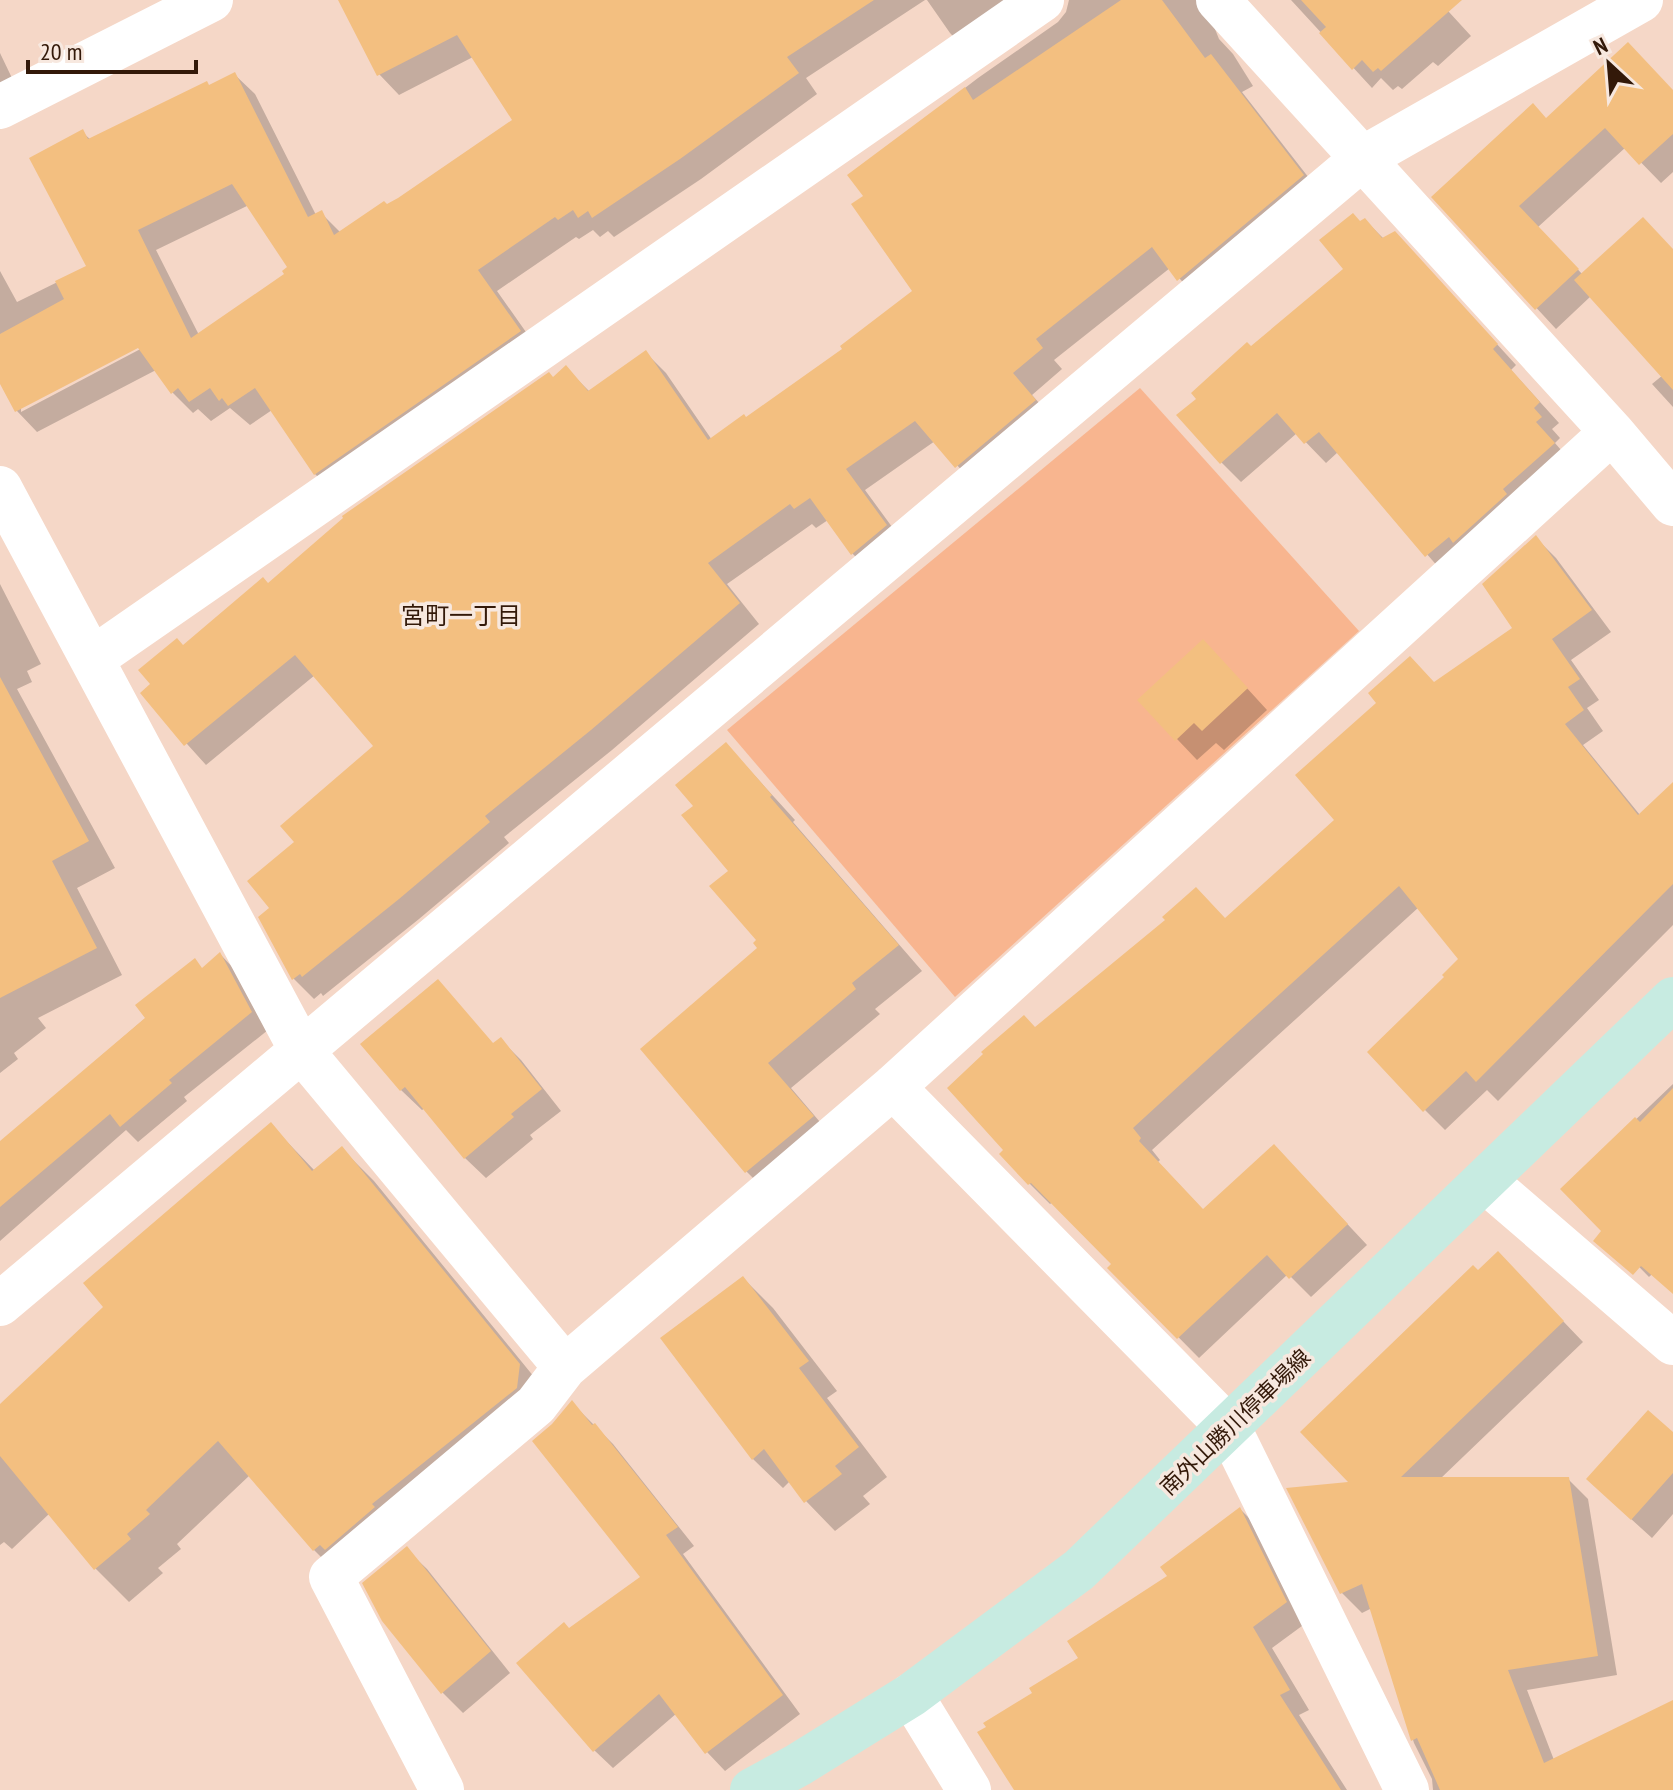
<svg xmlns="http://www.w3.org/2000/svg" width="1673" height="1790" font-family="'PT Sans Narrow','Noto Sans JP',sans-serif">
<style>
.green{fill:#f8b58f}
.shadow{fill:#0003;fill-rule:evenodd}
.building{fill:#f3bf80;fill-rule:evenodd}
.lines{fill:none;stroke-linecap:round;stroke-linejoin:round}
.minor{stroke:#fff;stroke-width:44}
.secondary{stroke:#c7ebe1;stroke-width:44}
.labels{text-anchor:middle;stroke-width:7;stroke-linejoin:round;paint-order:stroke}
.street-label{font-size:22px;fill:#331909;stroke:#f7e8df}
.neighbourhood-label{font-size:24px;fill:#331909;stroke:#f7e8df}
</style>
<rect width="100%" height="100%" fill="#f5d7c7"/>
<!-- green -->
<path class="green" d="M 1140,388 L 1359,631 L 955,997 L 727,730 Z"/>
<!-- shadow -->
<path class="shadow" d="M 344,0 L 925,0 L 806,78 L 817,94 L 701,179 L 614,237 L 608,231 L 600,237 L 593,230 L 579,239 L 576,237 L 497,291 L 540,352 L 335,494 L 315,474 L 272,410 L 250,425 L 230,408 L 211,421 L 198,409 L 193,413 L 172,392 L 156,370 L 37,432 L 17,411 L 0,380 L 0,271 L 17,302 L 88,267 L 82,132 L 91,140 L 234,74 L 255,94 L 316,215 L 321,213 L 341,233 L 387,207 L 515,121 L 473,57 L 399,95 L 379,74 ZM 249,205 L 290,268 L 286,274 L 199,335 L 156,250 ZM 146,342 L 148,345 L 21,412 L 21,407 Z
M 927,0 L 1048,0 L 970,54 L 950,33 Z
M 1069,0 L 1198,0 L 1213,24 L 1219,39 L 1233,54 L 1253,86 L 1242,92 L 1323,196 L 1199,300 L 1170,268 L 1054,360 L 1062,369 L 1032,395 L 1055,421 L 977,487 L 935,441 L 865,490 L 906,546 L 872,574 L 852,553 L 828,520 L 816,528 L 812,524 L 727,584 L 759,624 L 612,750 L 504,837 L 509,843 L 419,919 L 323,996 L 321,993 L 314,999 L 294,979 L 261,918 L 272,908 L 297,842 L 376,746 L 315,675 L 206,765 L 142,694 L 183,647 L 566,368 L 590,392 L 646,353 L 666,373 L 712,440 L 746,419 L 845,349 L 915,292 L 866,196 L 850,176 L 978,78 L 1058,22 L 1066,12 Z
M 1291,0 L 1438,0 L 1471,36 L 1438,66 L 1433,62 L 1402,89 L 1398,86 L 1393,90 L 1381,78 L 1372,88 Z
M 0,53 L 22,99 L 0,109 Z
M 1673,91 L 1673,172 L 1661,183 L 1626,147 L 1538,227 L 1583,275 L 1673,250 L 1673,407 L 1652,384 L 1663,375 L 1591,296 L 1556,329 L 1434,197 L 1547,120 Z
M 1365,220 L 1384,239 L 1414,253 L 1516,365 L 1511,370 L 1559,423 L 1552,429 L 1560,438 L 1555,443 L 1573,464 L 1446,576 L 1338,452 L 1326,463 L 1297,433 L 1241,482 L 1221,462 L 1251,349 L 1346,269 L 1361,223 Z
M 1536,538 L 1556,558 L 1611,632 L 1571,660 L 1599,700 L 1587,708 L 1603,731 L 1583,745 L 1640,815 L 1673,794 L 1673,925 L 1498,1101 L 1487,1090 L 1445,1130 L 1425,1110 L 1447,978 L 1460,959 L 1419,907 L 1152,1150 L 1160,1160 L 1158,1162 L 1204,1211 L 1294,1167 L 1367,1245 L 1311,1297 L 1288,1274 L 1199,1358 L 1110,1268 L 1114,1264 L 1053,1202 L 1050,1204 L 1030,1184 L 1006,1150 L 1035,1029 L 1226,920 L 1336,820 L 1435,684 L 1515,628 Z
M 0,584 L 41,664 L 27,671 L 32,682 L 17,689 L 115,868 L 77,888 L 122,975 L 38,1018 L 46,1028 L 14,1053 L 18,1059 L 0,1073 Z
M 1224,663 L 1267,710 L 1224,750 L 1216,743 L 1197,760 L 1140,700 Z
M 726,744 L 795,820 L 793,822 L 922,971 L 875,1009 L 880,1014 L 791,1088 L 837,1142 L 771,1196 L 747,1172 L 643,1049 L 760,948 L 731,871 L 696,806 Z
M 220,954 L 236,971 L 268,1030 L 184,1097 L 187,1101 L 138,1142 L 126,1130 L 0,1241 L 0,1143 Z
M 438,982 L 494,1045 L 501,1040 L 521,1060 L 561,1111 L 530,1135 L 533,1139 L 486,1178 L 465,1158 L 425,1108 L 422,1110 L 401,1090 Z
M 1673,1084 L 1673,1254 L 1649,1277 L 1563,1189 Z
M 271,1125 L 315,1171 L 341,1148 L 374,1181 L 552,1399 L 347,1583 L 314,1550 L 250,1475 L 177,1544 L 181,1549 L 158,1568 L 163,1573 L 129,1602 L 96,1569 L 50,1513 L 12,1549 L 4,1542 L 0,1545 L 0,1407 L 106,1307 Z
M 1478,1273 L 1518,1274 L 1583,1342 L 1440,1479 L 1568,1479 L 1588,1499 L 1617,1675 L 1527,1690 L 1554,1760 L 1673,1702 L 1673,1790 L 1433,1790 L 1432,1779 L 1414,1743 L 1372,1608 L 1362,1613 L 1342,1593 L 1352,1484 Z
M 743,1278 L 773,1308 L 837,1391 L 827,1398 L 887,1477 L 863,1496 L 870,1504 L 835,1531 L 806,1501 L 790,1481 L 783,1488 L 753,1459 Z
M 572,1403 L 613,1444 L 694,1546 L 683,1554 L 800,1714 L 725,1771 L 707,1752 L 677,1713 L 613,1768 L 594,1750 L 570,1630 L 643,1577 L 554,1425 Z
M 1673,1435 L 1673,1514 L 1652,1538 L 1608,1498 Z
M 1240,1509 L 1260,1529 L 1306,1623 L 1272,1648 L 1309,1710 L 1299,1715 L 1347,1790 L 1015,1790 L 1035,1693 L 1081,1659 Z
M 406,1549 L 427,1569 L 510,1673 L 463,1713 L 443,1693 L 384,1620 Z"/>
<!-- building -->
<path class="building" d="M 338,0 L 874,0 L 787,57 L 799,73 L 680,159 L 592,218 L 588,211 L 578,218 L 573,210 L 558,220 L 555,217 L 478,270 L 521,331 L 314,475 L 255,388 L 228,406 L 222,398 L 219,401 L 210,388 L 189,402 L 178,388 L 171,394 L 138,348 L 15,412 L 0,384 L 0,334 L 64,299 L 55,281 L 86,266 L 29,158 L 83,129 L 88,139 L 207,81 L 209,85 L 235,72 L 308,217 L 322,210 L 334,235 L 384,201 L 387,204 L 398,198 L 512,120 L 457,35 L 377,76 ZM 232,184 L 287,267 L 282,271 L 284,274 L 191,338 L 138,230 Z
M 1121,0 L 1162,0 L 1205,58 L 1211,54 L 1304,175 L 1177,281 L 1152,247 L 1036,339 L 1043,348 L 1013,373 L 1036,400 L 955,468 L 915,421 L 846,469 L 887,525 L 851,555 L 810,498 L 794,509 L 790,504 L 708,563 L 740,603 L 591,730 L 485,816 L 490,822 L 399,899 L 302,977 L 300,974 L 292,980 L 258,917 L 269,908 L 247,881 L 294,842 L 280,826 L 373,746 L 295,655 L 184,746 L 140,693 L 150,684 L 138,670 L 177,638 L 183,645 L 263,577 L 268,583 L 343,518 L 342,516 L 549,372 L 553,377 L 566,365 L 588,391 L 646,350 L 708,440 L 744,414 L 746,417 L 842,349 L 840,346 L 912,291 L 851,204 L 863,196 L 847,175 L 965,87 L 973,100 Z
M 1301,0 L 1462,0 L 1381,71 L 1378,68 L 1373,72 L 1362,60 L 1352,70 L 1319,33 L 1326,27 Z
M 1628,42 L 1673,90 L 1673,134 L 1639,165 L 1605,128 L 1519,206 L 1579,269 L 1535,310 L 1431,197 L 1533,103 L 1546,118 Z
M 1353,213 L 1360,221 L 1365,218 L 1382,238 L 1395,231 L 1498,344 L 1493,349 L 1540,402 L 1534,408 L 1542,417 L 1536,422 L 1555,443 L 1503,489 L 1507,494 L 1453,543 L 1449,537 L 1425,557 L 1319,432 L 1304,444 L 1277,413 L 1220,464 L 1176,415 L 1196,399 L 1191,393 L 1247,342 L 1251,346 L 1343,269 L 1319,240 Z
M 1643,217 L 1673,249 L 1673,390 L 1574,280 Z
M 1536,535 L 1592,610 L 1552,639 L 1580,679 L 1568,687 L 1584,710 L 1565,724 L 1638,815 L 1673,782 L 1673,884 L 1476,1082 L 1466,1071 L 1423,1112 L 1367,1052 L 1444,977 L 1442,975 L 1458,959 L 1399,886 L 1206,1061 L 1133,1128 L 1141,1138 L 1139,1141 L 1203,1209 L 1274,1144 L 1348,1224 L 1289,1279 L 1267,1255 L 1177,1339 L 1107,1268 L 1111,1264 L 1031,1183 L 1028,1185 L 999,1154 L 1003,1150 L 947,1088 L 983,1054 L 981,1052 L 1024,1015 L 1035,1027 L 1165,920 L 1162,917 L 1196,887 L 1225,918 L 1334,820 L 1295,775 L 1376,703 L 1368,693 L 1410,656 L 1434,682 L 1512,628 L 1482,584 Z
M 1203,639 L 1248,688 L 1202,731 L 1194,723 L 1175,741 L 1137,700 Z
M 0,677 L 89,841 L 52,861 L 97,948 L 0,998 Z
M 726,742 L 772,795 L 770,797 L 899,945 L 852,983 L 856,989 L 768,1063 L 814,1116 L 745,1173 L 640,1049 L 757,948 L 753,943 L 756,940 L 709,886 L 728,871 L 681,815 L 693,806 L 675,785 Z
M 220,952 L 252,1012 L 169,1080 L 172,1083 L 120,1127 L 110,1114 L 0,1207 L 0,1141 L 145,1018 L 135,1005 L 195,958 L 202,968 Z
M 438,979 L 493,1043 L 501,1037 L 542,1089 L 511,1114 L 514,1117 L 464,1159 L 405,1087 L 400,1091 L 360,1044 Z
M 1673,1088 L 1673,1294 L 1641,1266 L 1633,1275 L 1593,1241 L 1601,1231 L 1560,1189 L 1635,1117 L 1640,1122 Z
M 271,1122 L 312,1171 L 342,1146 L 520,1364 L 517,1388 L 372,1504 L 375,1507 L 325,1550 L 320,1545 L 313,1551 L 218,1441 L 146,1510 L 150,1514 L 127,1534 L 131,1539 L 94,1570 L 0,1456 L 0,1404 L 103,1307 L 83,1283 Z
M 1498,1251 L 1564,1321 L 1401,1477 L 1569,1477 L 1598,1656 L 1508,1670 L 1544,1763 L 1673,1700 L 1673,1790 L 1440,1790 L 1417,1738 L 1411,1741 L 1362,1584 L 1340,1594 L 1286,1488 L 1348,1482 L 1300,1432 L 1473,1265 L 1478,1270 Z
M 743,1276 L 809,1361 L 799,1368 L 859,1447 L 835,1466 L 842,1474 L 804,1503 L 764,1449 L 752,1460 L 660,1338 Z
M 572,1400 L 592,1425 L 595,1423 L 678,1527 L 666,1535 L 783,1695 L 705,1754 L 659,1694 L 593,1752 L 516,1663 L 564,1622 L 569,1628 L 640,1577 L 532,1441 L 552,1424 Z
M 1648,1410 L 1673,1432 L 1673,1473 L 1631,1520 L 1586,1479 Z
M 1240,1507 L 1287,1602 L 1253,1627 L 1290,1690 L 1280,1695 L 1341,1790 L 1014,1790 L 977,1732 L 986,1727 L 983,1723 L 1032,1693 L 1029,1688 L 1078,1658 L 1067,1641 L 1167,1576 L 1160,1567 Z
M 407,1546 L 491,1651 L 441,1694 L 382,1621 L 362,1583 Z"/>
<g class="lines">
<!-- minor -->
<path class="minor" d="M 1218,0 L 1612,432 L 1673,504
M 0,107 L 211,0
M 0,488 L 301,1050 L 565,1367
M 92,659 L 1042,0
M 893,1087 L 1229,1428 L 1407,1790
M 1485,1181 L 1673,1343
M 0,1304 L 1363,158 L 1641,0
M 911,1695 L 969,1790
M 442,1790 L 331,1577 L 536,1405 L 565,1367 L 893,1087 L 1612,432"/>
<!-- secondary -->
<path class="secondary" d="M 752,1790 L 798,1765 L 911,1695 L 1079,1570 L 1673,999"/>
</g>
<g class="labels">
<!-- street labels -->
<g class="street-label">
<text transform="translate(1235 1422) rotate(-44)" y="8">南外山勝川停車場線</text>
</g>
<!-- neighbourhood labels -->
<g class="neighbourhood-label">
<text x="461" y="624">宮町一丁目</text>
</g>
</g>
<!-- north arrow -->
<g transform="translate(1609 64) rotate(334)" stroke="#f7e8df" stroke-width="6" paint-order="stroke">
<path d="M0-6L14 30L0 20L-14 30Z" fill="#331909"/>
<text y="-12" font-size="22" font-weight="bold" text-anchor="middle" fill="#331909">N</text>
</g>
<!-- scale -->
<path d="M28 60v12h168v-12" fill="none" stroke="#331909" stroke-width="4"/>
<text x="40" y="60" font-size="24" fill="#331909" stroke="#f7e8df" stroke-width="6" paint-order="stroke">20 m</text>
</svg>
